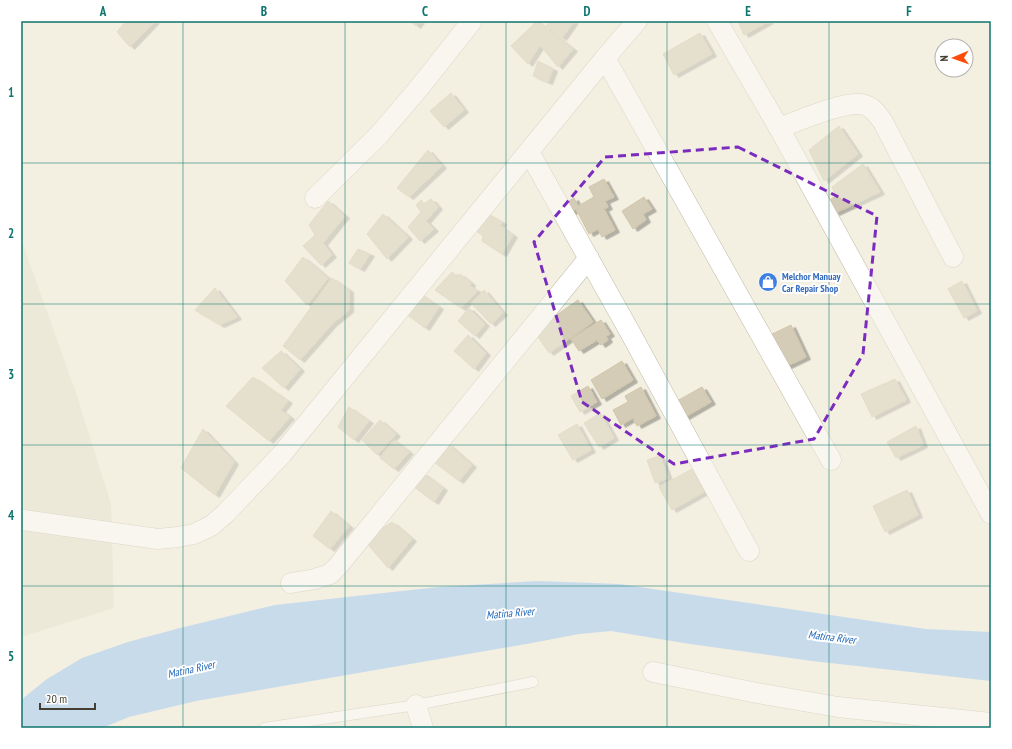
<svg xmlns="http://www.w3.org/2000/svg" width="1012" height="749" font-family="'PT Sans Narrow',sans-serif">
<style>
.residential{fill:#e7e2cf}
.water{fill:#96c4f7}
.building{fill:#d4ccb6;stroke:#d1c6a8;filter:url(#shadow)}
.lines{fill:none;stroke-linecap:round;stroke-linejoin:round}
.lane-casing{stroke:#c1bba6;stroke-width:11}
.street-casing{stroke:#c1bba6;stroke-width:21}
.lane{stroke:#fff;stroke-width:10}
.street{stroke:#fff;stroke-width:20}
.marked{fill:none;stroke:#7b2cbf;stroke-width:3;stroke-dasharray:8 5;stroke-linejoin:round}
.grid{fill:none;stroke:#0f766e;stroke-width:1;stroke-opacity:0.55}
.labels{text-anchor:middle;stroke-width:4;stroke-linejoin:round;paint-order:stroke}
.shop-label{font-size:10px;font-weight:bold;fill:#366cbe;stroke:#fff;text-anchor:start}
.water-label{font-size:11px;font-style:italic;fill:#2268b9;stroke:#fff}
.neatline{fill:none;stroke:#0f766e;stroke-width:1.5}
.grid-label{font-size:13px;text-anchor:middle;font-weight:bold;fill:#0f766e}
</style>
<defs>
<filter id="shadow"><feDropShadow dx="4.5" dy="2.5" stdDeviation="0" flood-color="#0004"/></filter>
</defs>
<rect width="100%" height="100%" fill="#f3efe1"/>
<!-- residential -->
<path class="residential" d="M 21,239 L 75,390 L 111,504 L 114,608 L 21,637 Z"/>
<!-- water -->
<path class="water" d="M 537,581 L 619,584 L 926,629 L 991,632 L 991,681 L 812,661 L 690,644 L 611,631 L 579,634 L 532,643 L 196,701 L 129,717 L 102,728 L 21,728 L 21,700 L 47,679 L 82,658 L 128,642 L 180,628 L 275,605 L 438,587 Z"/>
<!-- building -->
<path class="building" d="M 126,21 L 155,21 L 130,47 L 117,32 Z
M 410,21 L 420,21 L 416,26 Z
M 537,21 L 573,49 L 558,67 L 540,45 L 528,64 L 511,46 Z
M 550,21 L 574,21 L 562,38 L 546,26 Z
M 738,21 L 769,21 L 744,35 Z
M 700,33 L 712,54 L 674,75 L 663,54 Z
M 538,61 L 553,69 L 548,82 L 533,76 Z
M 451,93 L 464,110 L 444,127 L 430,111 Z
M 839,126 L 858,154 L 824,181 L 809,150 Z
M 428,150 L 442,166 L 409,197 L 397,188 Z
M 863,164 L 880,192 L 835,213 L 828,201 L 836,196 L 832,187 Z
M 604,179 L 614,197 L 605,201 L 608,207 L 604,209 L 615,230 L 602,237 L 598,229 L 589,234 L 576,209 L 569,214 L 564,204 L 574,198 L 578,206 L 594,197 L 589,187 Z
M 644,197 L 652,209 L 643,214 L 646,220 L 633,229 L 622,211 Z
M 431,199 L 438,207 L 426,221 L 434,229 L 420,241 L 408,227 L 421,212 L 416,205 L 421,200 L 424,204 Z
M 328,201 L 345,216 L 323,243 L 332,255 L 321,265 L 303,246 L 315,235 L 309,225 Z
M 486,213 L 502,222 L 500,226 L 513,235 L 502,254 L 482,241 L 483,236 L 475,230 Z
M 383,214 L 408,237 L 387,259 L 367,234 Z
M 358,249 L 370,254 L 360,269 L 349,263 Z
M 303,257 L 328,278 L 307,305 L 285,281 Z
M 452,272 L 458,277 L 460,274 L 471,283 L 470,286 L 478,291 L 461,308 L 435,290 Z
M 332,278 L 349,290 L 349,310 L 332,324 L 300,360 L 283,346 Z
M 962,281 L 977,311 L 964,318 L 948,289 Z
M 215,288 L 237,317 L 220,325 L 195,310 Z
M 484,290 L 503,313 L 491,324 L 471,303 Z
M 416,291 L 439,307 L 425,328 L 401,310 Z
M 578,300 L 593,322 L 549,353 L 534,331 Z
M 469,308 L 485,324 L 475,336 L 458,321 Z
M 601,320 L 610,334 L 606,336 L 608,340 L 601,345 L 597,340 L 579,351 L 571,339 Z
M 791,325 L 806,357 L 781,369 L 766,337 Z
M 468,335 L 486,353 L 474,369 L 454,351 Z
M 281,351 L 300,369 L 284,388 L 262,368 Z
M 622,361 L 633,380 L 602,399 L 591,380 Z
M 253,377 L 288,401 L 281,410 L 290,417 L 269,441 L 226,406 Z
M 895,379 L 906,400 L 872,417 L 861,394 Z
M 588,386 L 597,402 L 580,412 L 571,396 Z
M 641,387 L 656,416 L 637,426 L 633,418 L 621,425 L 613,410 L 628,402 L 625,396 Z
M 702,387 L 711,402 L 685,417 L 677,401 Z
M 349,407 L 369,421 L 354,440 L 338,427 Z
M 600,413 L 614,438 L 599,447 L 584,423 Z
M 380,420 L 396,434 L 377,455 L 362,440 Z
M 577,424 L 591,450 L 573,460 L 558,435 Z
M 916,426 L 923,445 L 896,458 L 887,442 Z
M 203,429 L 234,462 L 215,495 L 181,468 Z
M 394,440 L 409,452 L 394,469 L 380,458 Z
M 448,444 L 472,465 L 459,481 L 434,462 Z
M 660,456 L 668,478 L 655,483 L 647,460 Z
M 692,469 L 704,492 L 672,510 L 659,487 Z
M 423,473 L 443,488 L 434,502 L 413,486 Z
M 907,490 L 918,515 L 885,532 L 873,506 Z
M 331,511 L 349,526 L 330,549 L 313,536 Z
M 392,522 L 412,539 L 388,568 L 364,540 Z"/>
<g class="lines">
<!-- lane casing -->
<g class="lane-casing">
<path id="lane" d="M 264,728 L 416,705 L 533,682"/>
</g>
<!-- street casing -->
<g class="street-casing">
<path id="street" d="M 717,21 L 779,128 L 991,514
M 605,58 L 831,460
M 779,128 C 798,121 847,99 865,105 C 874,108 878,115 883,122 L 953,257
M 529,152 L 631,334 L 749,551
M 315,198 L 378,136 L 419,88 L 472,21
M 23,520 L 158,539 L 178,537 L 194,534 L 211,526 L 226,513 L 282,454 L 605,58 L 637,21
M 291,583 L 315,579 L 330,574 L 338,566 L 589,258
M 653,672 L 757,693 L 838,707 L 991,723
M 416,705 L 423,728"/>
</g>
<!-- lane -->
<use href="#lane" class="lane"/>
<!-- street -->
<use href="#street" class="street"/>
</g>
<!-- marked area -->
<path d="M0 0H1012V749H0ZM 738,147 L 877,216 L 863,354 L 814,439 L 674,464 L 582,402 L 534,242 L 605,157 Z" fill="#f3efe1" fill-opacity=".55" fill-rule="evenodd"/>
<path class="marked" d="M 738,147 L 877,216 L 863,354 L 814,439 L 674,464 L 582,402 L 534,242 L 605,157 Z"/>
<!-- grid -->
<path class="grid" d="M 183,21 L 183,728M 345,21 L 345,728M 506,21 L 506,728M 667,21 L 667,728M 829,21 L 829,728M 21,163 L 991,163M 21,304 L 991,304M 21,445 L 991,445M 21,586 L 991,586"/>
<!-- icons -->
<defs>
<g id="shop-disc" transform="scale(1)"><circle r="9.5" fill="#3f7fe0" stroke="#fff"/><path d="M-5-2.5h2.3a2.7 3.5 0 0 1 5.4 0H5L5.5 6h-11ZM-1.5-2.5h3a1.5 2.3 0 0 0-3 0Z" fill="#fff"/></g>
</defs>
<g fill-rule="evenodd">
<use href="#shop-disc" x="768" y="282"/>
</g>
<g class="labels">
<!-- shop labels -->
<g class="shop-label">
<text x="782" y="280">Melchor Manuay<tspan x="782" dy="12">Car Repair Shop</tspan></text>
</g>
<!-- water labels -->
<g class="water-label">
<text transform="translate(510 613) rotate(-5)" y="4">Matina River</text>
<text transform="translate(832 637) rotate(7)" y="4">Matina River</text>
<text transform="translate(191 669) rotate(-12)" y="4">Matina River</text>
</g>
</g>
<!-- border -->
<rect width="1012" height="749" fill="none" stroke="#ffffff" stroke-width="44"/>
<!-- north arrow -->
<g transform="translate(954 58) rotate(268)"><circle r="19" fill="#ffffff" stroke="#b4b2ad"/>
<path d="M0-3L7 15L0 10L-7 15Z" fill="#ff4c0c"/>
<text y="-6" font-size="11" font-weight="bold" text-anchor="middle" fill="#443f32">N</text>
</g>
<!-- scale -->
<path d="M40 703v6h55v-6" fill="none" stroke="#443f32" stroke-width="2"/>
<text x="46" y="703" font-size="12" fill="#443f32" stroke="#ffffff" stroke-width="3" paint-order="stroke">20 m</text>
<rect x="22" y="22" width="968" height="705" class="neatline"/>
<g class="grid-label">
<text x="103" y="16">A</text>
<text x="264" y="16">B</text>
<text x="425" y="16">C</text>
<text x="587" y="16">D</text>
<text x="748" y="16">E</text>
<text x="909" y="16">F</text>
<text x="11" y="97">1</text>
<text x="11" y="238">2</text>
<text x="11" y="379">3</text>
<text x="11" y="520">4</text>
<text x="11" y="661">5</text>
</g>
</svg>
